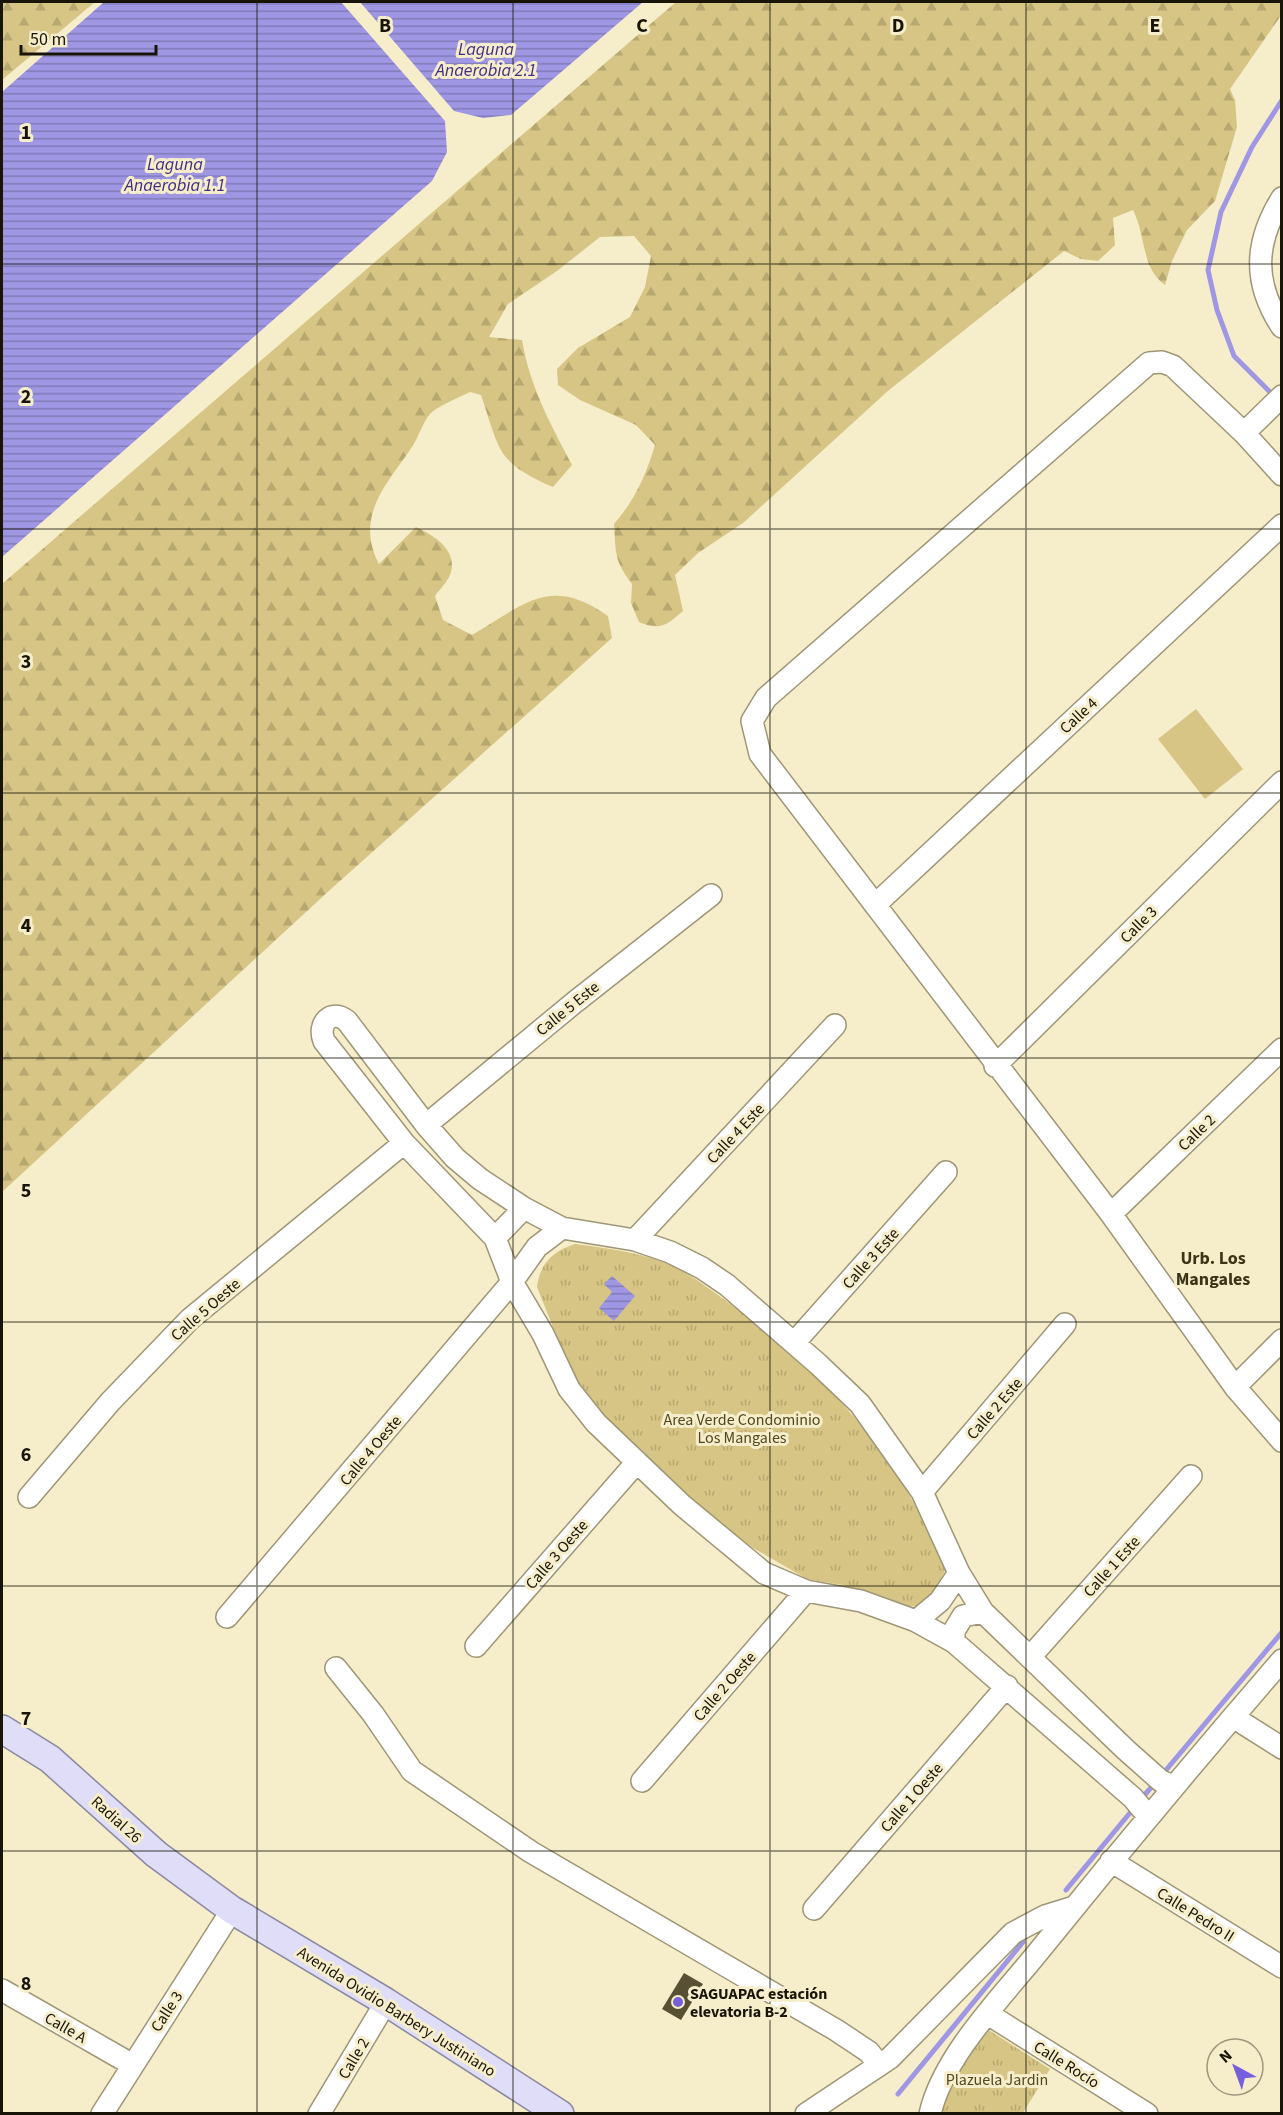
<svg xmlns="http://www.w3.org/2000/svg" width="1283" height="2115" font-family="'Source Sans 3',sans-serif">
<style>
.grass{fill:#d6c584}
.forest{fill:url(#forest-firs)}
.park{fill:url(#park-tufts)}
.water{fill:url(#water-rules)}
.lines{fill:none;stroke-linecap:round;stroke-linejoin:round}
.stream{stroke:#9f97e4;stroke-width:5}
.building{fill:#585033}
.minor-casing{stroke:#9e9676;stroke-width:24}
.major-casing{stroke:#8b88a1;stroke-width:30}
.minor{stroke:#fff;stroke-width:21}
.major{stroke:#dfddf8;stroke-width:27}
.grid{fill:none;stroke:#181408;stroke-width:1.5;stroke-opacity:0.55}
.poi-dot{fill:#765fda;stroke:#f6eecb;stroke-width:2}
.labels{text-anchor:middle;stroke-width:6;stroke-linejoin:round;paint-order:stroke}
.street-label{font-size:16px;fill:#181408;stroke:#f6eecb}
.park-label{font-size:16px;fill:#514722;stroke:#f6eecb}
.poi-label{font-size:16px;font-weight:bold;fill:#181408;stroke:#f6eecb;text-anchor:start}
.water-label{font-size:18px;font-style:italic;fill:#412d86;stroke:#f6eecb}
.neighbourhood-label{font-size:18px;font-weight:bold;fill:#3c3417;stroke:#f6eecb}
.grid-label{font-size:20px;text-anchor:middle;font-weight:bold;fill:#181408;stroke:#f6eecb;stroke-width:6;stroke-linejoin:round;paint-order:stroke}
</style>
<defs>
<pattern id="forest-firs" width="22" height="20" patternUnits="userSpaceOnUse" patternTransform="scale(1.5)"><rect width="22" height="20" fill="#d6c584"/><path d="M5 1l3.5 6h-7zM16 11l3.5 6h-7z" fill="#b7a870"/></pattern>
<pattern id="park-tufts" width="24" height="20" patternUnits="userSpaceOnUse" patternTransform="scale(1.5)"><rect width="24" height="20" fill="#d6c584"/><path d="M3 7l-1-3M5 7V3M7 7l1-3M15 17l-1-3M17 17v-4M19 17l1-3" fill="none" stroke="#b7a870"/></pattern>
<pattern id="water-rules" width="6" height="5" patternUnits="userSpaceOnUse" patternTransform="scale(1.5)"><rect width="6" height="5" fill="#9f97e4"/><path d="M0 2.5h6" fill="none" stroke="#817ab7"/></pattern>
</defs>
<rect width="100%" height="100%" fill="#f6eecb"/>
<!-- grass -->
<path class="grass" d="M 1196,709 L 1243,769 L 1205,799 L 1158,739 Z"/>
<!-- forest -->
<path class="forest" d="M 2,2 L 95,2 L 2,80 Z
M 676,2 L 1281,2 L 1282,14 L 1230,89 L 1235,100 L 1237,127 L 1215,201 L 1187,230 L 1172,261 L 1165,285 C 1141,268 1146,235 1133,210 L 1113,218 L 1115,245 L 1098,261 L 1081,259 L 1064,251 L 889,390 L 743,523 L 698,553 L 675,575 L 683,611 C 667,625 660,631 639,622 L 631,603 L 632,584 C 614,560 616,554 614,524 C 635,500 646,475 655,445 L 636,425 L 580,400 L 558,385 L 557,369 L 578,348 L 630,317 L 645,287 L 651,256 L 634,236 L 600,237 L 557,271 L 508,304 L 489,337 L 522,340 C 530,387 550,423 572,465 L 553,487 C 496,462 500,451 481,395 L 470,392 C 460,397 436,407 430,414 C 423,422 418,438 412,447 C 387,484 354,516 379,564 L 416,527 C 433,535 457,549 451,572 C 449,580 440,589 435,596 L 443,620 L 472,635 C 525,604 550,575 608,616 L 612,638 L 331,889 L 2,1192 L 2,584 Z"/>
<!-- park -->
<path class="park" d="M 575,1244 C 606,1248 638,1252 668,1264 C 691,1274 712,1291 733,1306 C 811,1364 883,1436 925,1525 C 932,1541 941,1555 945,1571 L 935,1590 L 917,1606 L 902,1607 L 843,1585 L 807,1579 L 729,1534 L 604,1422 L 576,1385 L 537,1287 C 540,1263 553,1251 575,1244 Z
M 987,2029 L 1050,2069 L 1023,2113 L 940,2114 L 945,2095 Z"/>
<!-- water -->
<path class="water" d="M 104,2 L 341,2 L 445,121 L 447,152 L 432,181 L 2,557 L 2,92 Z
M 360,2 L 643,2 L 511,115 L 483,118 L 454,111 Z
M 612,1276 L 635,1296 L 614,1321 L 599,1308 L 612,1292 L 604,1284 Z"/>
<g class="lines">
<!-- stream -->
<path class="stream" d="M 1274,396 L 1234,356 L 1217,310 L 1208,270 L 1221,212 L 1252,147 L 1282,100
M 1161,1776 L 1282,1632
M 1141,1799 L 1155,1783
M 1066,1890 L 1134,1808
M 898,2094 L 1023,1942"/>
</g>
<!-- building -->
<path class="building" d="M 684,1973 L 703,1984 L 681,2020 L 662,2009 Z"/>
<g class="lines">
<!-- minor casing -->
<g class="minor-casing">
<path id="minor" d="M 1282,198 C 1254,243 1253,283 1282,327
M 1244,433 L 1282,396
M 1282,475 L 1244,433 L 1173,366 L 1162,362 L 1149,363 L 766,698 L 752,721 L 760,754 L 1111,1214 L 1235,1387 L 1282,1441
M 875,905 L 1282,525
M 995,1066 L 1282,782
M 426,1125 L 575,1002 L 711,895
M 1111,1214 L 1282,1049
M 495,1238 L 524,1208
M 635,1240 L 835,1025
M 794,1343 L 946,1172
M 1235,1387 L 1282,1340
M 922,1492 L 1065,1324
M 29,1497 L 110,1402 L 190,1319 L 404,1143
M 227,1617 L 512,1282 L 537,1247 L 562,1228
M 916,1621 L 940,1601 L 959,1573
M 954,1642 L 954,1631 L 963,1616 L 983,1612
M 476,1646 L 637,1462
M 1031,1656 L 1191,1476
M 336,1668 L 373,1714 L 412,1771 L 531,1852 L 836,2030 L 869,2052 L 879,2065
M 1233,1717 L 1282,1748
M 642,1781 L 806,1591
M 1148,1816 L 1133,1798 L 954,1642 L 916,1621 L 861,1601 L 806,1591 L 764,1573 L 682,1505 L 596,1423 L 569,1389 L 543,1334 L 512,1282 L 495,1238 L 404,1143 L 324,1041 C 317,1024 331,1008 347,1021 L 426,1125 L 455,1158 L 480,1179 L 524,1208 L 562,1228 L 635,1240 L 670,1252 L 702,1268 L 727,1285 L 818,1364 L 860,1404 L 922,1492 L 959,1573 L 983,1612 L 1126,1750 L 1161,1781 L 1173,1786
M 1111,1861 L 1282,1967
M 814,1909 L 1007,1686
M 2,1990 L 131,2064
M 988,2014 L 1147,2114
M 102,2114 L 232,1910
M 319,2114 L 386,2002
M 806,2114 L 890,2058 L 1013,1933 L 1045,1916 L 1074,1907
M 930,2114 C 943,2056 1002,1997 1039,1951 C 1118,1853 1199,1756 1282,1660"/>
</g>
<!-- major casing -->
<g class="major-casing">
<path id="major" d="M 2,1729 L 50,1759 L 156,1854 L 232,1910 L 386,2002 L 560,2114"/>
</g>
<!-- minor -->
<use href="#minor" class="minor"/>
<!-- major -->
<use href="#major" class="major"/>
</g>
<!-- grid -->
<path class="grid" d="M 257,2 L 257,2114M 513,2 L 513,2114M 770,2 L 770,2114M 1026,2 L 1026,2114M 2,264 L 1282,264M 2,529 L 1282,529M 2,793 L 1282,793M 2,1058 L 1282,1058M 2,1322 L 1282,1322M 2,1586 L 1282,1586M 2,1851 L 1282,1851"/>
<!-- markers -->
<circle class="poi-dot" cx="678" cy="2002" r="6"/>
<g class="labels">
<!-- street labels -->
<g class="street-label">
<text transform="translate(1078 715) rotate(-43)" y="6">Calle 4</text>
<text transform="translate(1138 924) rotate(-45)" y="6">Calle 3</text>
<text transform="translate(567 1008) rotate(-39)" y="6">Calle 5 Este</text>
<text transform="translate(1196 1132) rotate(-44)" y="6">Calle 2</text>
<text transform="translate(735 1133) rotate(-47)" y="6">Calle 4 Este</text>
<text transform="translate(870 1258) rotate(-48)" y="6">Calle 3 Este</text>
<text transform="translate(205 1309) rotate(-41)" y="6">Calle 5 Oeste</text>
<text transform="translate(994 1408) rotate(-49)" y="6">Calle 2 Este</text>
<text transform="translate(370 1450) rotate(-50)" y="6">Calle 4 Oeste</text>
<text transform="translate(556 1554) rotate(-49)" y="6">Calle 3 Oeste</text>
<text transform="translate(1111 1566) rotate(-48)" y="6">Calle 1 Este</text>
<text transform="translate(724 1686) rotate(-49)" y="6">Calle 2 Oeste</text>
<text transform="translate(911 1797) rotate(-49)" y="6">Calle 1 Oeste</text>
<text transform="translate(117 1819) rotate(42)" y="6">Radial 26</text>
<text transform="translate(1196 1914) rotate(32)" y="6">Calle Pedro II</text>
<text transform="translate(166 2011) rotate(-57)" y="6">Calle 3</text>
<text transform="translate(397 2011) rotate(32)" y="6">Avenida Ovidio Barbery Justiniano</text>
<text transform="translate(66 2027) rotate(30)" y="6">Calle A</text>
<text transform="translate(353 2058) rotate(-59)" y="6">Calle 2</text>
<text transform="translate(1067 2064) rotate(32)" y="6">Calle Rocío</text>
</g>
<!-- park labels -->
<g class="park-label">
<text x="742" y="1425">Area Verde Condominio<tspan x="742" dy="18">Los Mangales</tspan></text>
<text x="997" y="2085">Plazuela Jardin</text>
</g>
<!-- poi labels -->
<g class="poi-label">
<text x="690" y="1999">SAGUAPAC estación<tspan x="690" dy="18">elevatoria B-2</tspan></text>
</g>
<!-- water labels -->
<g class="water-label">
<text x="486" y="55">Laguna<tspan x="486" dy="21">Anaerobia 2.1</tspan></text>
<text x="175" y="170">Laguna<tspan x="175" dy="21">Anaerobia 1.1</tspan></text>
</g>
<!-- neighbourhood labels -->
<g class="neighbourhood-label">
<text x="1213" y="1264">Urb. Los<tspan x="1213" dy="21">Mangales</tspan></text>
</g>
</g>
<g class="grid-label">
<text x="385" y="32">B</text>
<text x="642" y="32">C</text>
<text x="898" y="32">D</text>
<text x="1155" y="32">E</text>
<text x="26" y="139">1</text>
<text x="26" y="403">2</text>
<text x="26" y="668">3</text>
<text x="26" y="932">4</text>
<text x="26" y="1197">5</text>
<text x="26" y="1461">6</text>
<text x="26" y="1725">7</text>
<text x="26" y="1990">8</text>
</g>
<!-- border -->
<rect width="1283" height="2115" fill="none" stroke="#181408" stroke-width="6"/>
<!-- north arrow -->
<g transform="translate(1235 2067) rotate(319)"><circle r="28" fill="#f6eecb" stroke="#9d977d" stroke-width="1.5"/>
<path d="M0-4.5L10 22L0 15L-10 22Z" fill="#765fda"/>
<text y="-9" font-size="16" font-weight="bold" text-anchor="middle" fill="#181408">N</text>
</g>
<!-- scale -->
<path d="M21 45v9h135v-9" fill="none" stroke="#181408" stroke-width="3"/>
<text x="30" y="45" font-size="18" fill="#181408" stroke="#f6eecb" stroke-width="4.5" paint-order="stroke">50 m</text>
</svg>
